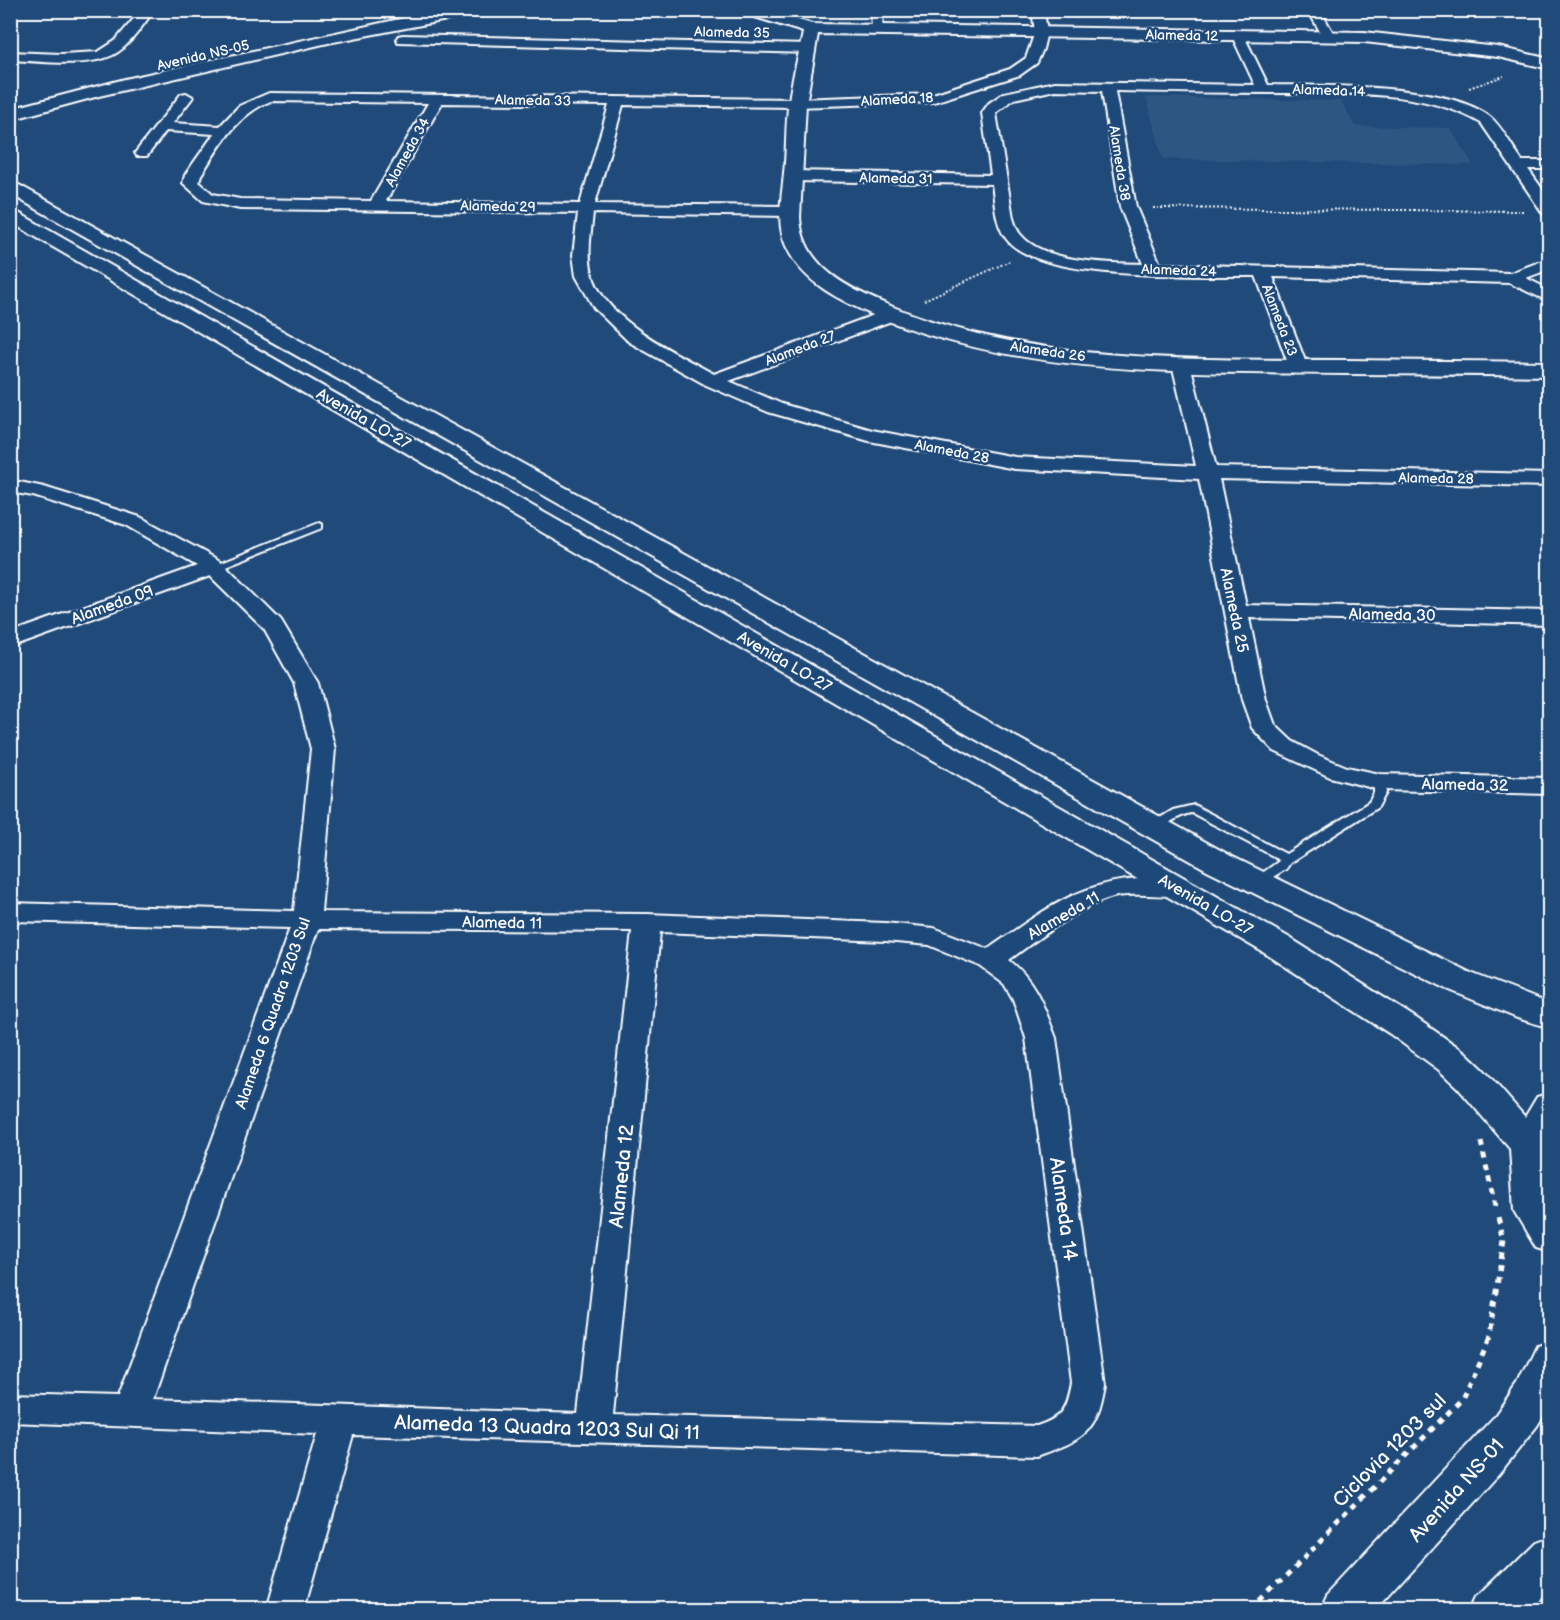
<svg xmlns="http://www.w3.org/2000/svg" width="1560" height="1620" font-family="'Balsamiq Sans',sans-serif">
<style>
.built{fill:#2e5683}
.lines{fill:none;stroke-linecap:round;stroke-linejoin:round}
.service-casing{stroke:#fff;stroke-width:4}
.minor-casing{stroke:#fff;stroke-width:4}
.tertiary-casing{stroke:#fff;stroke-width:4}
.path-far1{stroke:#fff;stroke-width:2;stroke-dasharray:2 2;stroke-linecap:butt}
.path{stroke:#fff;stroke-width:5;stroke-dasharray:6 6;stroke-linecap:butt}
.service{fill:#1f4a7a;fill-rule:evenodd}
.minor{fill:#1f4a7a;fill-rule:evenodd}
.tertiary{fill:#1f4a7a;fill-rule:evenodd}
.labels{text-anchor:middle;stroke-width:5;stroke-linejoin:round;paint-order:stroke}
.far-street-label{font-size:14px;fill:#fff;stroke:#1f4a7a}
.street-label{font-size:16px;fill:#fff;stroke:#1f4a7a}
.near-street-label{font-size:20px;fill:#fff;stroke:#1f4a7a}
</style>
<rect width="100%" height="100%" fill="#1f4a7a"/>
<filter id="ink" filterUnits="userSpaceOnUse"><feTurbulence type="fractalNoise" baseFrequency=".0167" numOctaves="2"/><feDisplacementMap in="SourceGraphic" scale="12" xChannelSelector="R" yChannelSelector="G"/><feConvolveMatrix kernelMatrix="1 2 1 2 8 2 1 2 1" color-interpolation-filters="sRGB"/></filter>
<g filter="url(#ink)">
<!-- built -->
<path class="built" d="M 1146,97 L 1341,101 L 1355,126 L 1450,128 L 1473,165 L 1163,159 Z"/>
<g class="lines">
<!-- service casing -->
<g class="service-casing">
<path id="service" d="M 319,523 L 322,524 L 322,528 L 218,569 L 210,569 L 209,567 Z
M 1380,778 L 1386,782 L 1386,793 L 1378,807 L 1290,863 L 1286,869 L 1258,886 L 1254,885 L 1252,882 L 1254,879 L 1279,861 L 1273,856 L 1192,813 C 1177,814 1163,831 1149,829 L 1147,826 L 1173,810 L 1194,805 L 1286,854 L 1369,802 L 1374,793 L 1374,782 Z"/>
</g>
<!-- minor casing -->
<g class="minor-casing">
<path id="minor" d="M 141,10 L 154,10 C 143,25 129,47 113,55 C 86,68 39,61 10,60 L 10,52 L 61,54 L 98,52 L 115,41 Z
M 871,10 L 883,10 L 882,32 L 878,33 L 872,29 Z
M 1032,10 L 1044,10 L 1047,32 L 1043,49 L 1037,63 L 1020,75 L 934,102 L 797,107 L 623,105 L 595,204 L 790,206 L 798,211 L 790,216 L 593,213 C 591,233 587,253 592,273 C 603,320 676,353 714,374 L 882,312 L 894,312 L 897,316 L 894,320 L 729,381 L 782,404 L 872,430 L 1015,457 L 1196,466 L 1172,364 L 1175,360 L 1187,360 L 1190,364 L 1216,467 L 1550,474 L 1550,486 L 1219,479 L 1246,605 L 1550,611 L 1550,625 L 1249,618 L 1266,700 L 1275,725 L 1292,741 L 1318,755 L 1347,767 L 1380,774 L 1550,778 L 1550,794 L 1380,790 L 1330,777 L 1274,751 L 1252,728 L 1242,700 L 1199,479 L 1015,469 L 869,441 L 768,412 L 706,385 L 629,342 L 594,308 L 576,276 L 573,255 L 578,213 L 240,209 L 203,201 L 183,183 L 185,175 L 214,134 L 166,131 L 147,156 L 137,156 L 135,153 L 181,94 L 186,93 L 193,97 L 173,123 L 220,126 L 239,106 L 269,93 L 797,99 L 933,94 L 1010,69 L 1026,58 L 1035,32 ZM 271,101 L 428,103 L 371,201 L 240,199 L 213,194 L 199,182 L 201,175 C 220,146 237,114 271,101 ZM 442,103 L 609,105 L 580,204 L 386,201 Z
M 1308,10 L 1320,10 L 1335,36 L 1334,39 L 1324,39 Z
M 1238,32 L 1244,36 L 1268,85 C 1324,86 1445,83 1489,116 C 1502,126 1512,147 1522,161 L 1550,161 L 1550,169 L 1528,169 L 1550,200 L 1550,217 L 1544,215 L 1481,123 C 1421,88 1342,94 1275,93 C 1222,93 1169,92 1115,91 L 1136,207 L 1160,264 L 1510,273 L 1550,258 L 1550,269 L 1526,278 L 1550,290 L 1550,302 L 1509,283 L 1273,277 L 1307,366 L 1304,370 L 1292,370 L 1289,366 L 1256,276 C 1202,275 1044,282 1008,241 C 995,226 995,204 992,184 L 794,181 L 786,176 L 794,171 L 991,175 L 982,113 L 989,103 L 1004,93 L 1055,82 L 1255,85 L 1232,36 ZM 1055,90 L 1102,91 L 1120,207 L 1143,264 C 1110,263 1044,263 1021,235 C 1017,231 1015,224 1013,218 L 996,113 L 1014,99 Z
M 403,35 L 809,45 L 815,49 L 809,53 L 398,42 L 397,39 L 398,36 Z
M 10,480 L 44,487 L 140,517 L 222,562 L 281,621 L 318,683 L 335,749 L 321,912 L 647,914 L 885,923 L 934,928 L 988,949 C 1040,913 1084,877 1151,879 C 1163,879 1175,879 1187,882 L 1191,888 L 1187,894 L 1178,896 C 1158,896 1137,893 1117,896 C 1083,903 1037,940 1009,960 C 1036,981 1044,1007 1056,1038 L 1105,1383 C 1097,1434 1083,1440 1037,1456 L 353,1435 L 304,1610 L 266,1610 L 317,1434 L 10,1422 L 10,1394 L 118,1397 L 290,928 L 10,921 L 10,903 L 294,911 L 311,749 L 294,683 L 264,629 L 210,576 L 10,648 L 10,633 L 197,566 L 126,525 L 33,496 L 10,492 ZM 318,929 L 632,931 L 578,1414 L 153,1399 ZM 660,932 L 885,941 L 929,945 L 980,966 L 1004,984 L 1013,999 L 1026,1038 L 1071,1383 C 1066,1409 1063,1417 1037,1426 L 613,1415 Z"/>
</g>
<!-- tertiary casing -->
<g class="tertiary-casing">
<path id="tertiary" d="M 441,10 L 480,10 L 473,15 L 328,43 L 99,96 L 10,120 L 10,109 L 125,79 Z
M 740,10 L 765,10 L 812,24 L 1364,32 L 1498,47 L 1550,59 L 1550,69 L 1498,57 L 1364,42 L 818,34 L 806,104 L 800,217 C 802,265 845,287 886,304 C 1030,365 1193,359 1346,360 C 1414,361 1482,361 1550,362 L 1550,376 C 1482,375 1414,374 1346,374 C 1188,372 1021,377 873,315 C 840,300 803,283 787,248 C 775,224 782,198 784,173 C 787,149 785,125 789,101 C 792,78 799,55 803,32 L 742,13 Z
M 10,180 L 1231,856 L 1471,973 L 1550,1004 L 1550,1028 L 1517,1018 L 1447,989 L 1207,870 L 10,194 Z
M 10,208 L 1290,938 L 1416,1018 L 1465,1052 L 1484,1070 L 1525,1117 L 1537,1097 L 1550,1093 L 1550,1252 L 1536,1248 L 1514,1211 L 1510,1149 L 1458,1088 L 1439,1070 L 1390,1034 L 1266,954 L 10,222 Z
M 1550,1341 L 1550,1405 L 1537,1426 L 1499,1474 L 1376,1610 L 1321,1610 L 1328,1595 L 1494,1417 L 1517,1384 L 1535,1346 Z
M 1550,1535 L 1550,1587 L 1528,1610 L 1472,1610 L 1479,1595 L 1534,1541 Z"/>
</g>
<!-- path-far1 -->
<path class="path-far1" d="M 1469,88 L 1504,76
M 1153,208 L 1523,211
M 924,300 L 1010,261"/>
<!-- path -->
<path class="path" d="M 1481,1142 L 1496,1211
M 1252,1610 L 1462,1399 L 1489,1336 L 1504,1241 L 1498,1218"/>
<!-- service -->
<use href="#service" class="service"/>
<!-- minor -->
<use href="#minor" class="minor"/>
<!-- tertiary -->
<use href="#tertiary" class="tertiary"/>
</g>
</g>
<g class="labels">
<!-- far-street labels -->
<g class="far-street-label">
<text transform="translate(732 32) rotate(1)" y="5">Alameda 35</text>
<text transform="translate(1182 35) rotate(1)" y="5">Alameda 12</text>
<text transform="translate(203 55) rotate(-13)" y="5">Avenida NS-05</text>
<text transform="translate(1329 90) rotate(2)" y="5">Alameda 14</text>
<text transform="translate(897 99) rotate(-3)" y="5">Alameda 18</text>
<text transform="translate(533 100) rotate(1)" y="5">Alameda 33</text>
<text transform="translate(407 152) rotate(-61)" y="5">Alameda 34</text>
<text transform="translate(1120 163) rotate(81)" y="5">Alameda 38</text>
<text transform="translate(896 178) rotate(1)" y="5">Alameda 31</text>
<text transform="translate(498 206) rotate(1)" y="5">Alameda 29</text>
<text transform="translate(1179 270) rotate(2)" y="5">Alameda 24</text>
<text transform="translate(1280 320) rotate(69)" y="5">Alameda 23</text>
<text transform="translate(800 348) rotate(-21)" y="5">Alameda 27</text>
<text transform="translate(1048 351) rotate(8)" y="5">Alameda 26</text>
<text transform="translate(952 451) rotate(11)" y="5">Alameda 28</text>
<text transform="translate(1436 478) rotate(1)" y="5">Alameda 28</text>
</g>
<!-- street labels -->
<g class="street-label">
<text transform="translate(364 418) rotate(30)" y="6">Avenida LO-27</text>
<text transform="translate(112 604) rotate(-20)" y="6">Alameda 09</text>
<text transform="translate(1235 610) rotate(78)" y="6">Alameda 25</text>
<text transform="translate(1392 614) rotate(1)" y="6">Alameda 30</text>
<text transform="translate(785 661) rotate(30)" y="6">Avenida LO-27</text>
<text transform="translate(1465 784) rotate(1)" y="6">Alameda 32</text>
<text transform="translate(1206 904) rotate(30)" y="6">Avenida LO-27</text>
<text transform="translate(1063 915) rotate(-30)" y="6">Alameda 11</text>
<text transform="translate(502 922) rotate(1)" y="6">Alameda 11</text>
<text transform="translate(272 1013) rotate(-71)" y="6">Alameda 6 Quadra 1203 Sul</text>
</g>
<!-- near-street labels -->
<g class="near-street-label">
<text transform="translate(621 1176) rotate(-84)" y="7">Alameda 12</text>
<text transform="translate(1064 1209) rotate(82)" y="7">Alameda 14</text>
<text transform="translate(547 1427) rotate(2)" y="7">Alameda 13 Quadra 1203 Sul Qi 11</text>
<text transform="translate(1389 1450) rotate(-45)" y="7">Ciclovia 1203 sul</text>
<text transform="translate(1456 1490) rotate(-48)" y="7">Avenida NS-01</text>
</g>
</g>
<!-- margin -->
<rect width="1560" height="1620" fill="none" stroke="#1f4a7a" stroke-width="36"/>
<rect x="18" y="18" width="1524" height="1584" fill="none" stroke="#fff" stroke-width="2" filter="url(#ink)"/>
</svg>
